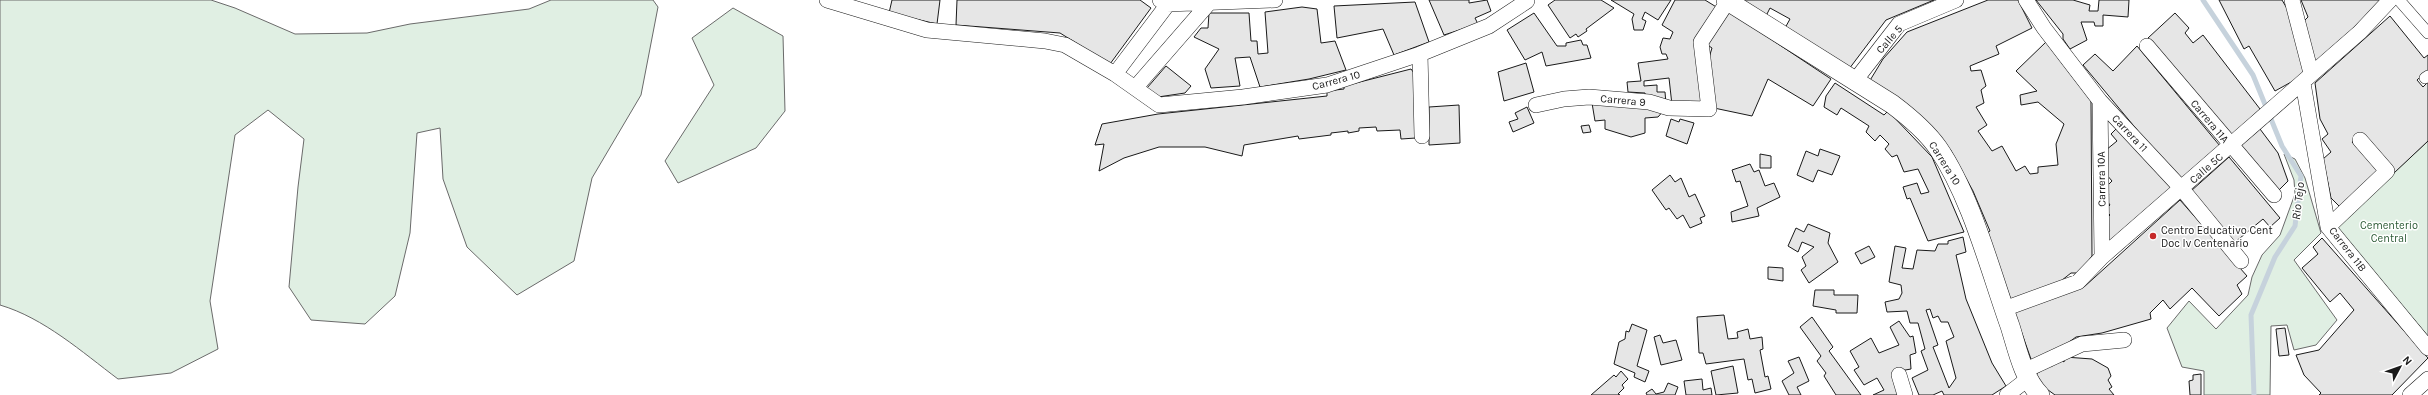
<svg xmlns="http://www.w3.org/2000/svg" width="2428" height="395" font-family="Karla,sans-serif">
<style>
.green{fill:#e0efe3;stroke:#6a6a6a}
.lines{fill:none;stroke-linecap:round;stroke-linejoin:round}
.stream{stroke:#c6d2dc;stroke-width:5}
.building{fill:#e6e6e6;stroke:#1a1a1a;fill-rule:evenodd}
.pedestrian-casing{stroke:#1a1a1a;stroke-width:12}
.minor-casing{stroke:#1a1a1a;stroke-width:16}
.tertiary-casing{stroke:#1a1a1a;stroke-width:20}
.pedestrian{stroke:#fff;stroke-width:11}
.minor{stroke:#fff;stroke-width:15}
.tertiary{stroke:#fff;stroke-width:19}
.poi-dot{fill:#c62828;stroke:#fff;stroke-width:1.5}
.labels{text-anchor:middle;stroke-width:3;stroke-linejoin:round;paint-order:stroke}
.street-label{font-size:11px;fill:#1a1a1a;stroke:#fff}
.park-label{font-size:11px;fill:#2b5a34;stroke:#fff}
.poi-label{font-size:11px;fill:#1a1a1a;stroke:#fff;text-anchor:start}
.water-label{font-size:12px;font-style:italic;fill:#1a1a1a;stroke:#fff}
</style>
<rect width="100%" height="100%" fill="#fff"/>
<!-- green -->
<path class="green" d="M 0,0 L 211,0 L 235,8 L 295,34 L 367,33 L 410,24 L 529,9 L 551,0 L 653,0 L 658,7 L 641,95 L 592,178 L 574,261 L 517,295 L 467,247 L 443,179 L 440,128 L 417,133 L 410,233 L 395,296 L 365,324 L 311,320 L 289,287 L 298,187 L 304,139 L 268,110 L 235,135 L 210,301 L 218,349 L 171,373 L 118,379 C 82,352 44,318 0,305 Z
M 733,8 L 783,36 L 785,111 L 756,148 L 678,183 L 665,161 L 714,85 L 692,38 Z
M 2428,141 L 2428,336 L 2335,227 Z
M 2284,154 L 2295,159 L 2305,178 L 2321,233 L 2294,260 L 2337,320 L 2316,345 L 2294,350 L 2287,325 L 2271,326 L 2270,395 L 2204,395 L 2204,371 L 2182,367 L 2167,328 L 2189,301 L 2216,329 L 2248,295 L 2252,277 L 2262,255 L 2280,235 L 2295,194 L 2294,180 Z"/>
<g class="lines">
<!-- stream -->
<path class="stream" d="M 2203,0 L 2253,75 L 2282,146 L 2301,176 L 2295,226 L 2275,257 L 2251,315 L 2254,395"/>
</g>
<!-- building -->
<path class="building" d="M 892,0 L 940,0 L 937,24 L 889,13 Z
M 957,0 L 1140,0 L 1151,8 L 1110,64 L 1060,33 L 956,25 Z
M 1429,0 L 1469,0 L 1469,3 L 1487,0 L 1491,11 L 1475,18 L 1478,24 L 1444,35 Z
M 1555,0 L 1601,0 L 1614,8 L 1586,29 L 1587,31 L 1578,37 L 1576,34 L 1570,38 L 1548,5 Z
M 1611,0 L 1671,0 L 1658,20 L 1645,12 L 1642,19 L 1646,21 L 1643,30 L 1634,30 L 1632,19 L 1634,14 Z
M 1675,0 L 1705,0 L 1718,8 L 1697,40 L 1706,106 L 1672,105 L 1669,78 L 1644,81 L 1644,86 L 1657,85 L 1657,92 L 1665,92 L 1666,104 L 1646,100 L 1645,93 L 1628,92 L 1627,82 L 1641,81 L 1638,63 L 1668,59 L 1666,54 L 1662,54 L 1660,47 L 1663,38 L 1670,39 L 1673,32 L 1662,25 Z
M 1739,0 L 1934,0 L 1886,20 L 1849,69 L 1785,28 L 1790,19 L 1770,8 L 1765,18 Z
M 1988,0 L 2018,0 L 2032,28 L 1996,46 L 1999,54 L 1970,66 L 1971,71 L 1981,70 L 1986,86 L 1981,90 L 1984,103 L 1976,107 L 1987,125 L 1978,131 L 1992,151 L 2002,146 L 2016,171 L 2025,166 L 2030,174 L 2038,173 L 2038,167 L 2058,165 L 2056,144 L 2064,124 L 2038,102 L 2021,105 L 2020,95 L 2037,91 L 2016,71 L 2046,42 L 2091,101 L 2092,256 L 2080,273 L 2071,273 L 2047,292 L 2012,303 L 1987,233 L 1990,231 L 1973,191 L 1950,149 L 1869,82 L 1883,59 L 1907,32 Z
M 2036,0 L 2073,0 L 2090,5 L 2089,11 L 2098,11 L 2099,0 L 2129,0 L 2128,17 L 2103,15 L 2103,26 L 2095,26 L 2094,22 L 2081,22 L 2087,40 L 2070,49 L 2063,39 L 2063,34 Z
M 2219,0 L 2282,0 L 2292,17 L 2304,75 L 2275,91 L 2249,46 L 2244,49 Z
M 2301,0 L 2382,0 L 2317,63 L 2313,58 L 2302,23 L 2308,17 Z
M 1415,2 L 1429,42 L 1394,55 L 1383,29 L 1337,38 L 1334,6 Z
M 1302,7 L 1317,9 L 1321,43 L 1335,41 L 1346,70 L 1309,79 L 1260,87 L 1250,57 L 1235,58 L 1240,86 L 1211,88 L 1205,69 L 1219,49 L 1194,37 L 1201,28 L 1208,28 L 1209,13 L 1249,13 L 1251,41 L 1257,41 L 1258,54 L 1268,53 L 1265,12 Z
M 1727,10 L 1831,79 L 1813,106 L 1768,79 L 1752,116 L 1714,108 L 1708,61 L 1712,48 L 1706,44 Z
M 1534,13 L 1557,46 L 1566,46 L 1566,43 L 1581,40 L 1583,45 L 1587,45 L 1591,58 L 1546,66 L 1542,52 L 1525,60 L 1507,30 Z
M 2175,13 L 2189,28 L 2185,33 L 2193,43 L 2203,35 L 2260,109 L 2230,137 L 2148,38 Z
M 2390,16 L 2424,58 L 2428,55 L 2428,70 L 2417,80 L 2423,87 L 2428,82 L 2428,141 L 2394,173 L 2361,133 L 2352,142 L 2379,172 L 2341,208 L 2331,198 L 2323,159 L 2331,152 L 2322,139 L 2328,134 L 2320,119 L 2315,83 Z
M 2137,46 L 2220,146 L 2182,179 L 2148,143 L 2083,65 L 2095,54 L 2113,71 Z
M 1526,63 L 1534,92 L 1504,101 L 1498,72 Z
M 1166,66 L 1191,86 L 1185,93 L 1158,97 L 1147,88 Z
M 1411,69 L 1414,73 L 1416,138 L 1401,139 L 1400,130 L 1377,131 L 1376,127 L 1359,128 L 1359,131 L 1348,133 L 1348,131 L 1331,133 L 1331,135 L 1299,139 L 1298,136 L 1244,145 L 1242,156 L 1205,147 L 1159,147 L 1124,158 L 1099,171 L 1104,144 L 1095,145 L 1102,124 L 1158,114 L 1327,96 L 1327,91 L 1344,89 L 1344,86 Z
M 1835,83 L 1884,115 L 1888,111 L 1932,157 L 1964,232 L 1928,241 L 1910,198 L 1907,199 L 1903,187 L 1917,183 L 1921,194 L 1929,192 L 1918,169 L 1904,172 L 1897,155 L 1892,157 L 1885,149 L 1889,144 L 1880,135 L 1875,141 L 1866,132 L 1869,126 L 1841,108 L 1837,115 L 1824,107 L 1826,96 Z
M 1592,103 L 1665,109 L 1658,117 L 1645,118 L 1645,133 L 1631,137 L 1605,129 L 1605,120 L 1595,121 Z
M 1459,105 L 1460,143 L 1429,145 L 1429,107 Z
M 1527,107 L 1534,123 L 1513,132 L 1509,122 L 1518,119 L 1515,113 Z
M 1671,119 L 1679,122 L 1680,119 L 1694,123 L 1687,144 L 1666,136 Z
M 1589,125 L 1591,132 L 1583,133 L 1581,126 Z
M 2117,128 L 2174,190 L 2110,247 L 2104,221 L 2110,215 L 2105,210 L 2110,205 L 2105,198 L 2109,195 L 2104,189 L 2112,181 L 2106,174 L 2106,150 L 2117,141 L 2111,134 Z
M 2260,129 L 2278,153 L 2288,181 L 2278,191 L 2240,146 Z
M 1820,149 L 1840,156 L 1832,175 L 1818,170 L 1813,182 L 1797,175 L 1806,151 L 1818,156 Z
M 1760,154 L 1771,156 L 1771,168 L 1760,168 Z
M 2229,157 L 2280,218 L 2270,227 L 2263,219 L 2234,243 L 2191,191 Z
M 1750,164 L 1754,172 L 1759,170 L 1765,186 L 1774,183 L 1780,197 L 1757,208 L 1759,216 L 1732,222 L 1731,212 L 1748,206 L 1740,181 L 1736,182 L 1732,170 Z
M 1670,175 L 1675,182 L 1681,178 L 1689,197 L 1695,194 L 1705,216 L 1700,218 L 1702,223 L 1690,228 L 1683,215 L 1677,219 L 1669,208 L 1666,210 L 1652,190 Z
M 2180,200 L 2247,276 L 2237,285 L 2242,294 L 2219,316 L 2192,288 L 2170,309 L 2163,300 L 2150,313 L 2151,319 L 2102,333 L 2076,337 L 2058,350 L 2032,362 L 2014,311 L 2084,287 Z
M 1808,224 L 1830,233 L 1828,243 L 1838,262 L 1809,283 L 1801,270 L 1806,266 L 1802,257 L 1814,247 L 1802,242 L 1798,252 L 1788,246 L 1796,228 L 1804,232 Z
M 1963,237 L 1966,252 L 1956,255 L 1966,299 L 1992,363 L 2006,386 L 1992,395 L 1944,395 L 1942,391 L 1933,395 L 1919,395 L 1912,378 L 1928,370 L 1921,351 L 1925,349 L 1918,323 L 1910,323 L 1907,311 L 1887,312 L 1885,302 L 1899,299 L 1902,293 L 1901,285 L 1889,282 L 1895,246 L 1906,248 L 1902,268 L 1913,269 L 1917,250 L 1935,251 L 1938,244 L 1948,244 L 1948,241 ZM 1930,309 L 1933,318 L 1938,316 L 1941,322 L 1948,322 L 1954,337 L 1946,341 L 1956,378 L 1949,388 L 1933,347 L 1938,345 L 1926,310 Z
M 2322,238 L 2428,358 L 2392,395 L 2319,395 L 2321,393 L 2304,375 L 2296,355 L 2319,350 L 2354,310 L 2340,293 L 2330,302 L 2302,268 L 2318,254 L 2313,247 Z
M 1869,246 L 1875,257 L 1861,264 L 1855,253 Z
M 1768,267 L 1783,268 L 1783,281 L 1768,279 Z
M 1815,290 L 1834,290 L 1834,295 L 1858,295 L 1857,313 L 1836,313 L 1836,310 L 1813,306 Z
M 1724,315 L 1728,339 L 1738,338 L 1737,332 L 1748,329 L 1750,339 L 1762,337 L 1763,349 L 1760,350 L 1765,377 L 1768,376 L 1771,389 L 1755,393 L 1752,379 L 1748,380 L 1744,359 L 1706,364 L 1703,353 L 1699,353 L 1697,317 Z
M 1812,317 L 1833,347 L 1829,351 L 1861,395 L 1836,395 L 1824,376 L 1826,373 L 1817,361 L 1821,356 L 1800,327 Z
M 1899,321 L 1910,337 L 1913,336 L 1916,353 L 1910,355 L 1911,369 L 1894,372 L 1898,395 L 1873,395 L 1884,390 L 1877,378 L 1864,385 L 1854,370 L 1859,367 L 1850,351 L 1871,338 L 1879,353 L 1899,345 L 1890,327 Z
M 1632,324 L 1647,330 L 1637,366 L 1649,371 L 1645,382 L 1634,377 L 1635,373 L 1614,364 L 1619,342 L 1625,339 L 1626,331 L 1629,332 Z
M 2285,328 L 2289,355 L 2279,356 L 2276,329 Z
M 1660,335 L 1663,343 L 1676,340 L 1682,360 L 1661,365 L 1654,337 Z
M 1799,357 L 1809,381 L 1797,387 L 1801,395 L 1789,395 L 1782,381 L 1794,373 L 1788,361 Z
M 2065,357 L 2092,359 L 2108,368 L 2111,376 L 2108,380 L 2112,387 L 2109,389 L 2114,395 L 2055,395 L 2044,387 L 2036,374 L 2050,365 L 2051,367 L 2060,359 L 2064,362 Z
M 1733,366 L 1738,393 L 1716,395 L 1711,371 Z
M 1621,371 L 1628,379 L 1622,385 L 1624,388 L 1618,394 L 1620,395 L 1591,395 L 1614,375 L 1616,377 Z
M 2201,374 L 2201,395 L 2190,395 L 2189,381 L 2193,380 L 2193,375 Z
M 1702,379 L 1703,390 L 1711,388 L 1712,395 L 1686,395 L 1684,381 Z
M 1668,383 L 1678,387 L 1675,395 L 1647,395 L 1646,393 L 1652,389 L 1656,394 L 1664,392 Z"/>
<g class="lines">
<!-- pedestrian casing -->
<g class="pedestrian-casing">
<path id="pedestrian" d="M 2399,0 L 2428,33
M 2425,78 L 2428,76"/>
</g>
<!-- minor casing -->
<g class="minor-casing">
<path id="minor" d="M 827,0 L 927,30 L 1045,41 L 1065,45 L 1115,74 L 1159,105 L 1243,97 L 1327,85 L 1420,54 L 1489,26 L 1527,1
M 1160,0 L 1167,4 L 1275,0
M 2026,0 L 2044,28 L 2100,101 L 2182,189 L 2241,261
M 2292,0 L 2311,73
M 2147,46 L 2274,195
M 1420,54 L 1422,136
M 1115,74 L 1171,0
M 1854,82 L 1899,24 L 1956,0
M 2303,83 L 2328,227 L 2428,348
M 1135,88 L 1209,3
M 2100,101 L 2102,257
M 1536,105 L 1564,99 L 1589,97 L 1649,102 L 1669,108 L 1709,109 L 1701,42 L 1728,1
M 2328,227 L 2387,171 L 2360,140
M 2004,309 L 2078,282 L 2102,257 L 2360,32 L 2390,0
M 2026,370 L 2082,344 L 2124,340
M 1899,375 L 1905,395
M 2007,395 L 2029,378
M 2410,395 L 2428,379"/>
</g>
<!-- tertiary casing -->
<g class="tertiary-casing">
<path id="tertiary" d="M 1726,0 L 1892,104 C 1908,116 1926,131 1938,148 C 1971,196 1990,270 2010,326 C 2017,348 2023,378 2040,395"/>
</g>
<!-- pedestrian -->
<use href="#pedestrian" class="pedestrian"/>
<!-- minor -->
<use href="#minor" class="minor"/>
<!-- tertiary -->
<use href="#tertiary" class="tertiary"/>
</g>
<!-- markers -->
<circle class="poi-dot" cx="2153" cy="236" r="4"/>
<g class="labels">
<!-- street labels -->
<g class="street-label">
<text transform="translate(1889 39) rotate(-49)" y="4">Calle 5</text>
<text transform="translate(1336 80) rotate(-15)" y="4">Carrera 10</text>
<text transform="translate(1623 100) rotate(5)" y="4">Carrera 9</text>
<text transform="translate(2210 121) rotate(50)" y="4">Carrera 11A</text>
<text transform="translate(2130 133) rotate(47)" y="4">Carrera 11</text>
<text transform="translate(1945 163) rotate(58)" y="4">Carrera 10</text>
<text transform="translate(2206 168) rotate(-41)" y="4">Calle 5C</text>
<text transform="translate(2101 179) rotate(-91)" y="4">Carrera 10A</text>
<text transform="translate(2348 249) rotate(52)" y="4">Carrera 11B</text>
</g>
<!-- park labels -->
<g class="park-label">
<text x="2389" y="229">Cementerio<tspan x="2389" dy="13">Central</tspan></text>
</g>
<!-- poi labels -->
<g class="poi-label">
<text x="2161" y="234">Centro Educativo Cent<tspan x="2161" dy="13">Doc Iv Centenario</tspan></text>
</g>
<!-- water labels -->
<g class="water-label">
<text transform="translate(2298 201) rotate(-83)" y="4">Rio Tejo</text>
</g>
</g>
<!-- north arrow -->
<g transform="translate(2400 367) rotate(49)" stroke="#ffffff" stroke-width="3" paint-order="stroke">
<path d="M0-3L7 15L0 10L-7 15Z" fill="#1a1a1a"/>
<text y="-6" font-size="11" font-weight="bold" text-anchor="middle" fill="#1a1a1a">N</text>
</g>
</svg>
